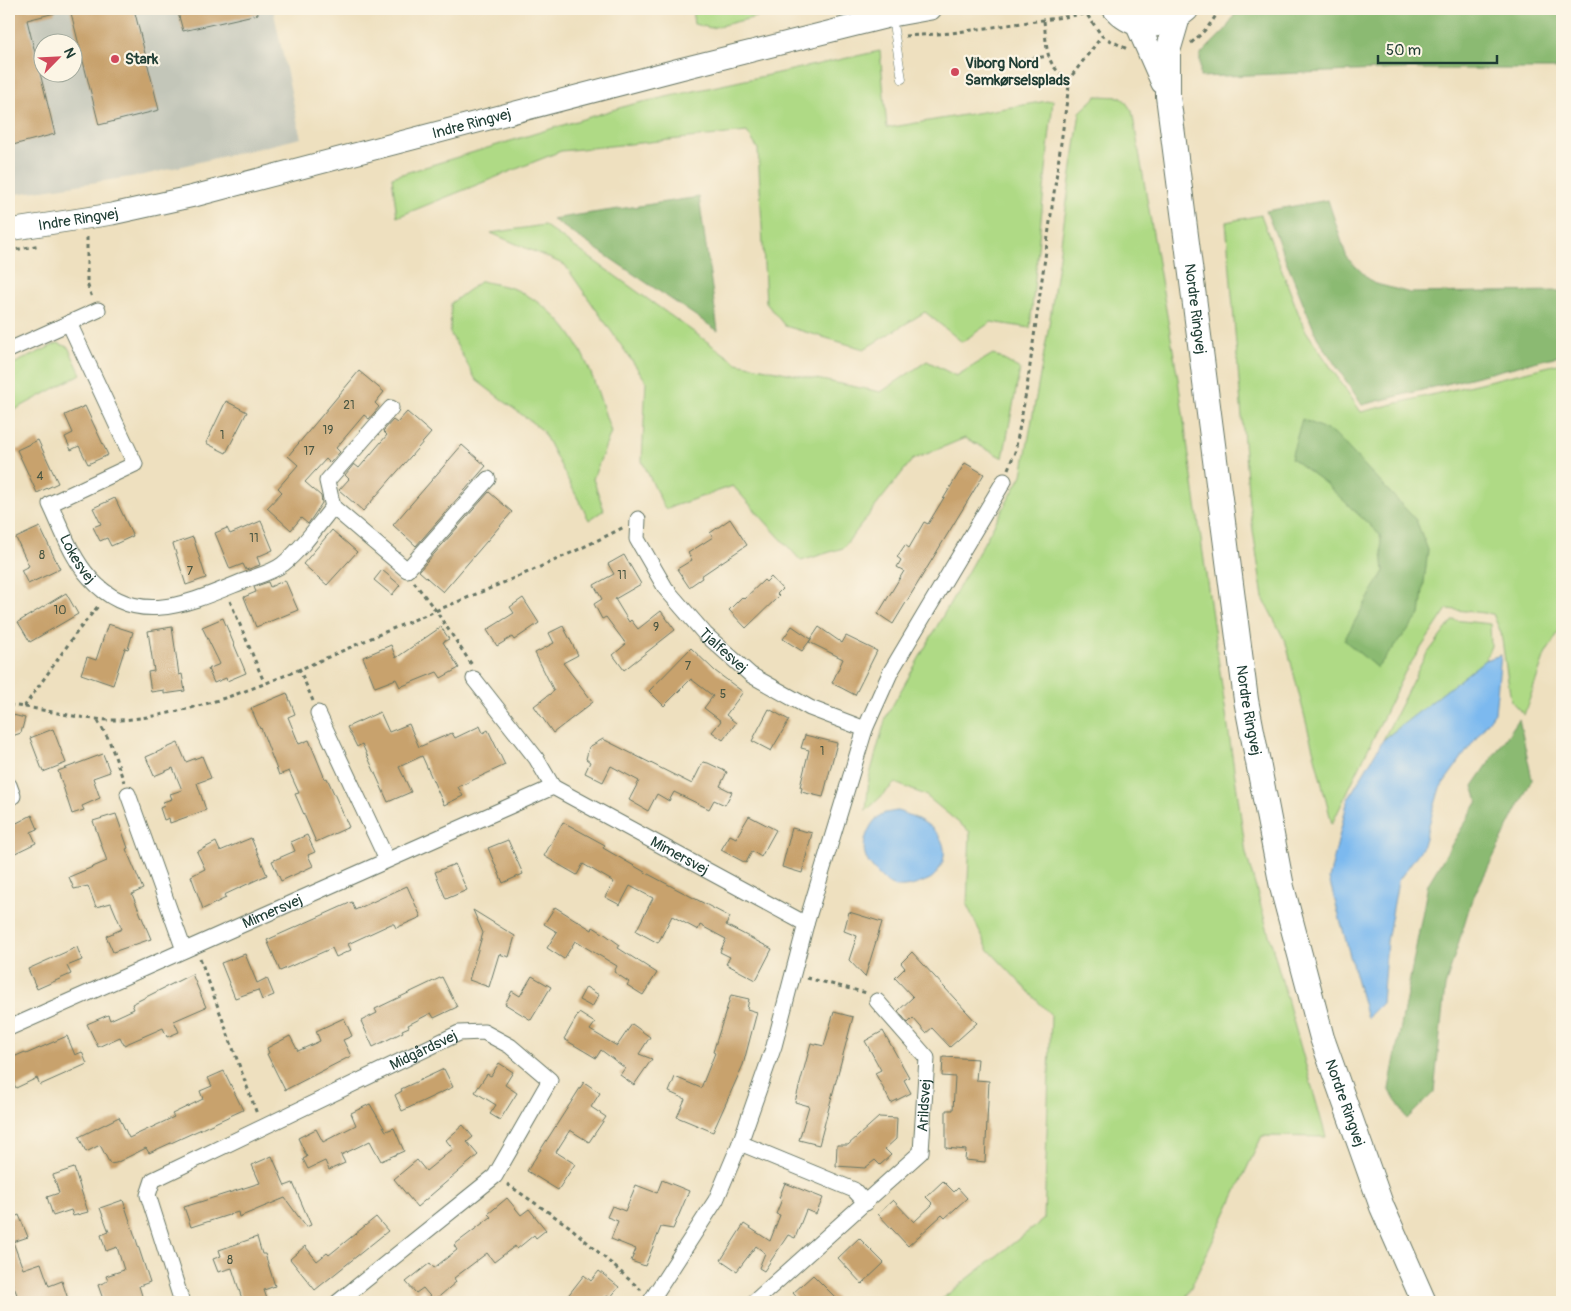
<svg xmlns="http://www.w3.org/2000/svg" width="1571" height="1311" font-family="Pangolin,sans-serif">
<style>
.industrial{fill:#c3c6b9;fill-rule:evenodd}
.green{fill:#afda85;stroke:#678c5c}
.forest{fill:#8bba72;stroke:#557c53}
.water{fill:#7cb9ef;stroke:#4e7b92}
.building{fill:#c8a26d}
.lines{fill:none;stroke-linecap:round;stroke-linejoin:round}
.lane-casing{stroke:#677665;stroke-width:9}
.street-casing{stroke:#677665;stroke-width:17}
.secondary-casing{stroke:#677665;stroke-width:23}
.primary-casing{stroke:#677665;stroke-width:26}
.path{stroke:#677665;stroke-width:3;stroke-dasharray:4 4;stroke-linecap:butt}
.lane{stroke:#fff;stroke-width:8}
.street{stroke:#fff;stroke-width:15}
.secondary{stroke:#fff;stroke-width:21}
.primary{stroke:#fff;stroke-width:24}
.poi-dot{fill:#d1495b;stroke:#fcf5e5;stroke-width:2}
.labels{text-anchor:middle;stroke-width:4.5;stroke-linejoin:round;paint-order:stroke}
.number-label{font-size:12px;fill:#495642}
.poi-label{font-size:15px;font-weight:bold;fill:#1f3d34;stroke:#fcf5e5;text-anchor:start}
.street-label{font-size:15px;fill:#1f3d34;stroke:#fcf5e5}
</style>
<rect width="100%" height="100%" fill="#fcf5e5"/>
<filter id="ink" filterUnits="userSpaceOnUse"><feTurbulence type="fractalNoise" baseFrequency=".02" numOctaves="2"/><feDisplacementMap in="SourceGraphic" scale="10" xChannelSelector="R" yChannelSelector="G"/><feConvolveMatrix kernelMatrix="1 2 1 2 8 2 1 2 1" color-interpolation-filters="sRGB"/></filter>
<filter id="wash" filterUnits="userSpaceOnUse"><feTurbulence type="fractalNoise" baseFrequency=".0096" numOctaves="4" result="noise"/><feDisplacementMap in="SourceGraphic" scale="20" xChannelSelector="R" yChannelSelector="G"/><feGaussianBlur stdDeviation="1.12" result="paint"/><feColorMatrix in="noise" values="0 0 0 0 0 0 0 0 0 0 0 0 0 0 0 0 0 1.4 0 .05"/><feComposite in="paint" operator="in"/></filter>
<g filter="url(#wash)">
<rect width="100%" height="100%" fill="#eee0bf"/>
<!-- industrial -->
<path class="industrial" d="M 9,9 L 273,9 L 301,138 L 144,175 L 9,195 ZM 42,42 L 72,42 L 72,72 L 42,72 Z"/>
<!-- green -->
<path class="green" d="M 692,9 L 789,9 L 711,28 L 694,24 Z
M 880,51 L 887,128 L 1053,100 L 1030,328 L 991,322 L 962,342 L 925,312 L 864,349 L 785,326 L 766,303 L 758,149 L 747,132 L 561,151 L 397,217 L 392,177 L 629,105 Z
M 1097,96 L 1122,97 L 1132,111 L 1178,379 L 1246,853 L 1326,1137 L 1262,1136 L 1184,1302 L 938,1302 L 1044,1219 L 1051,1015 L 988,949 L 967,905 L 970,832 L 925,795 L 895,783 L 866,811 L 869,778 L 886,717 L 1022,475 L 1049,325 L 1080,112 Z
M 1261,215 L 1304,328 L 1361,412 L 1562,363 L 1562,626 L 1545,655 L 1524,715 L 1511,701 L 1501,633 L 1493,614 L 1447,609 L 1405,672 L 1332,824 L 1286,643 L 1263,598 L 1249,503 L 1226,222 Z
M 544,225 L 737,363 L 881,392 L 927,361 L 956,376 L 993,354 L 1020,369 L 1003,458 L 965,438 L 912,460 L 843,548 L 801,561 L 733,486 L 665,509 L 642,461 L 646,381 L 565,265 L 491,233 Z
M 481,281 C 493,284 510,286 521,292 C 581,323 591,373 611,432 L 593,479 L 604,510 L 589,520 L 542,430 L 476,380 L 450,333 L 451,303 Z
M 58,343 L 68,347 L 81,374 L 9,413 L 9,366 Z
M 1453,620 L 1490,624 L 1491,646 L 1485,660 L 1383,740 L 1424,658 Z"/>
<!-- forest -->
<path class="forest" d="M 1238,9 L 1562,9 L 1562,69 L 1404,69 L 1200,77 L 1200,55 L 1226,29 Z
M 699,197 L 718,331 L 552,219 Z
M 1328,200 L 1347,258 L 1373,283 L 1410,293 L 1562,291 L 1562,355 L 1362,405 L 1317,337 L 1266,211 Z
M 1302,419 L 1334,433 L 1416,520 L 1428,550 L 1420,615 L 1377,668 L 1344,640 L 1384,571 L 1380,535 L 1326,484 L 1291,458 Z
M 1519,719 L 1532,779 L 1471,902 L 1445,987 L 1434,1092 L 1407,1119 L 1389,1089 L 1428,884 L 1478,801 L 1473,786 Z"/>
<!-- water -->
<path class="water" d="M 1501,655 L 1495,712 L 1440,788 L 1422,848 L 1398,881 L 1387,941 L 1382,1003 L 1367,1018 L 1329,879 L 1348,799 L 1383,740 L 1485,660 Z
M 897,811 C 921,818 953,834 942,864 C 939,870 934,878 928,880 C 919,884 908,888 898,887 C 890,887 885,881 880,876 C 873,869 867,863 865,854 C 861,841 872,817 885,813 C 889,812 893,812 897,811 Z"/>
<g id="blocks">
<!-- building -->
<path class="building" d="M 9,9 L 55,9 L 55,13 L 27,20 L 55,134 L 9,146 Z
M 70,9 L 134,9 L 159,110 L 99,125 Z
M 177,9 L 257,9 L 258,14 L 183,31 Z
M 359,371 L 384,392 L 375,403 L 379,407 L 369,419 L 364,415 L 336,448 L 340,452 L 330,463 L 326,459 L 305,482 L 321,496 L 322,503 L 308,524 L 301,518 L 291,530 L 267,508 L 282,492 L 278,488 L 298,465 L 288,456 Z
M 226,401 L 247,412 L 226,453 L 206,443 Z
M 85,406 L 108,455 L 88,464 L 79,446 L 71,450 L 65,437 L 73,433 L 65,415 Z
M 407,412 L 431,433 L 363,511 L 339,490 L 349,479 L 345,475 L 354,464 L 359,468 L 387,435 L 383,431 L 393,420 L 397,423 Z
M 38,440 L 58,483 L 37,493 L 17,450 Z
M 462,445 L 486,466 L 416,546 L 393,525 Z
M 965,463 L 984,474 L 893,624 L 878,614 L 904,571 L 897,567 L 901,560 L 897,557 L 905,545 L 909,548 L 924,522 L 928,524 Z
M 489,492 L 512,512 L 443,592 L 419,571 Z
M 115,498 L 133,536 L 111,546 L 107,538 L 100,541 L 93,527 L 101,524 L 93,508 Z
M 730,519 L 747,545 L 701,576 L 702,578 L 689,587 L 677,569 L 692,560 L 688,553 L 713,537 L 710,533 Z
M 261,521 L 273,550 L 257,557 L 260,565 L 246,570 L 243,564 L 230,569 L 215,533 L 227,528 L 230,534 Z
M 40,527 L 60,569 L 28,584 L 21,570 L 29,566 L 16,538 Z
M 332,530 L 357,552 L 327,585 L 303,564 Z
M 193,537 L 206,578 L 186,585 L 173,544 Z
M 624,555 L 641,584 L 615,599 L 629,622 L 631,620 L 638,629 L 661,611 L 675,630 L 624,670 L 613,655 L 626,644 L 606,617 L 602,619 L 594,604 L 602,599 L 594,585 L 614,574 L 608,564 Z
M 382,570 L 400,585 L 392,595 L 374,580 Z
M 771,577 L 782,589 L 777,594 L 779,596 L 746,628 L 729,610 L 742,597 L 744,599 L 764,580 L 766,582 Z
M 285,580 L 298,610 L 256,627 L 244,597 L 256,592 L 254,587 L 268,582 L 270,587 Z
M 66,593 L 78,614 L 30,642 L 18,622 Z
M 523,598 L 539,623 L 514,640 L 512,637 L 497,646 L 487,630 L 514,613 L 510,607 Z
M 223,618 L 246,673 L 227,681 L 226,678 L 214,683 L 208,669 L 220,664 L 202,627 Z
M 108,624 L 133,632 L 128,649 L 125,648 L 113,685 L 81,674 L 87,657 L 96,660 Z
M 563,626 L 578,655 L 563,663 L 593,702 L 553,733 L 534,706 L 554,691 L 535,653 L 554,643 L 549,633 Z
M 792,626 L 811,639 L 802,651 L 783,639 Z
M 172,627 L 179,675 L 182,674 L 185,691 L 164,694 L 164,690 L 151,692 L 148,672 L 154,671 L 148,631 Z
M 441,627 L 449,639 L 443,642 L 459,668 L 441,678 L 437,672 L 400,687 L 396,679 L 375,687 L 363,657 L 391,645 L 396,658 Z
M 819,627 L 842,643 L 846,636 L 877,651 L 855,695 L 832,683 L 843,659 L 809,642 Z
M 691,648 L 715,671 L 743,692 L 726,715 L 736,723 L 723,740 L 712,732 L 721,721 L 704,708 L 713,696 L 691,679 L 664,706 L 649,691 Z
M 287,693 L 295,714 L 288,717 L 299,744 L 309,740 L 325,779 L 327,778 L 349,827 L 316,842 L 295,794 L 299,793 L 289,771 L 279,775 L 261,728 L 260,729 L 251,708 Z
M 769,709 L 789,720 L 771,751 L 752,741 Z
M 380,712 L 389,732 L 409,724 L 419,747 L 452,733 L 455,738 L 480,726 L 483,733 L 488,730 L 505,765 L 458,787 L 463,796 L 444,805 L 422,756 L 399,767 L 411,792 L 388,802 L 362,744 L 357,747 L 347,727 Z
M 9,714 L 25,718 L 21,733 L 9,737 Z
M 53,729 L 66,763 L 43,772 L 30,738 Z
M 805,735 L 837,743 L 823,797 L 801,792 L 802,788 L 800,787 L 809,750 L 801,748 Z
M 603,739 L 692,784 L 703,762 L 708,763 L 727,772 L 720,786 L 732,792 L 725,805 L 714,800 L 709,809 L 674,792 L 669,801 L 657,794 L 648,811 L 629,800 L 639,781 L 611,766 L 603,782 L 585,773 L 590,762 L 586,759 L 589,747 Z
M 178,743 L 186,762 L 202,756 L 211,778 L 197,783 L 206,810 L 170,823 L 169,818 L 164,820 L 160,808 L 164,806 L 163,802 L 172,799 L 170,794 L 182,790 L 173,768 L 154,776 L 146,757 Z
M 103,754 L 110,772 L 93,778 L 100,798 L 82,806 L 84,810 L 72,814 L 58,771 Z
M 116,814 L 128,848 L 126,849 L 143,889 L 132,894 L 151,939 L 113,952 L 106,936 L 122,929 L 111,903 L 96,907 L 88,886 L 74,889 L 69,877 L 107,861 L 93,821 Z
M 32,815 L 38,829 L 31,832 L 36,843 L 9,856 L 9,827 Z
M 749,816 L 776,830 L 761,857 L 752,851 L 746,863 L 721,850 L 730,835 L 736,838 Z
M 563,822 L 605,845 L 603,848 L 650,875 L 730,917 L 726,925 L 772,949 L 756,980 L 726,964 L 730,957 L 720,952 L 726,939 L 700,925 L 698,930 L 672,916 L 658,943 L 636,931 L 653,898 L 630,886 L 620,905 L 605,897 L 614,882 L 583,864 L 577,875 L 544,856 Z
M 792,828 L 812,833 L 802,873 L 782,867 Z
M 307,835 L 315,852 L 308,855 L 313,866 L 281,881 L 272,861 L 295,851 L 291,842 Z
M 251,838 L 267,875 L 224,895 L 226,898 L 203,909 L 191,876 L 205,869 L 197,852 L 216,842 L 220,851 Z
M 508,840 L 523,874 L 503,883 L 488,848 Z
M 455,864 L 467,890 L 446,899 L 435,872 Z
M 407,886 L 421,917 L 396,928 L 394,924 L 391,924 L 348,944 L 351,950 L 336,957 L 332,948 L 280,971 L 267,940 L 352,902 L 355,910 Z
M 555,907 L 592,930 L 593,927 L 606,935 L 620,945 L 618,948 L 657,973 L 643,995 L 627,985 L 629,982 L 614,972 L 617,966 L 575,941 L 564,959 L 547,948 L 557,932 L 544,924 Z
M 473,910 L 515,936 L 509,957 L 499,954 L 489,987 L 469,980 L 483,933 Z
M 849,912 L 882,922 L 865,977 L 849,960 L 857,936 L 844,931 Z
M 77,947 L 82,960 L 67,966 L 71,974 L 37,989 L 28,969 Z
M 912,952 L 977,1023 L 950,1047 L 932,1028 L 926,1033 L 913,1018 L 908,1023 L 898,1011 L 913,997 L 895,978 L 905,968 L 901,963 Z
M 245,954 L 257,983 L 267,978 L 274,995 L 262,1000 L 258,990 L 235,998 L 221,963 Z
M 192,974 L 206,1007 L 174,1021 L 179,1032 L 167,1037 L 163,1028 L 124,1045 L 120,1037 L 98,1047 L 87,1024 L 108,1015 L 110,1020 L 134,1009 L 132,1004 Z
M 532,976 L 551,987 L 531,1020 L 505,1004 L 512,991 L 520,996 Z
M 442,977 L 457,1007 L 434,1018 L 431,1013 L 408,1025 L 409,1027 L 402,1030 L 403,1032 L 373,1047 L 361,1021 L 377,1013 L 375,1009 Z
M 586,987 L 599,995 L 592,1007 L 579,1000 Z
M 731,995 L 749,999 L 747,1009 L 757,1012 L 743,1065 L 713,1132 L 677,1117 L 685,1099 L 669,1092 L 675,1077 L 701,1088 L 715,1053 L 713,1052 Z
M 834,1012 L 853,1017 L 819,1145 L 799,1140 L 809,1106 L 795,1102 L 811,1043 L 824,1046 Z
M 579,1013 L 595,1023 L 590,1030 L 617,1046 L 632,1024 L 650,1037 L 639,1054 L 652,1059 L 634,1085 L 620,1075 L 625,1068 L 601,1050 L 596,1058 L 564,1039 Z
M 344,1018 L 352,1036 L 343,1040 L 351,1056 L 285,1090 L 267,1054 L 269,1053 L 267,1048 L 290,1036 L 298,1051 L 320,1041 L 316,1031 Z
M 883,1031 L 909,1077 L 904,1080 L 911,1093 L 891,1103 L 875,1073 L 881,1070 L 865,1041 Z
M 67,1036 L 75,1055 L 82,1052 L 87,1064 L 40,1085 L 37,1078 L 16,1088 L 9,1073 L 9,1059 L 25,1052 L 26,1054 Z
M 943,1057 L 978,1059 L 976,1080 L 989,1081 L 985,1162 L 965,1160 L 966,1150 L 946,1148 L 946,1110 L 953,1110 L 955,1077 L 942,1076 Z
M 499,1063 L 513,1072 L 505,1085 L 517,1093 L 500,1120 L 490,1114 L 496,1105 L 475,1092 L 487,1074 L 491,1076 Z
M 444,1069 L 453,1087 L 402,1111 L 395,1095 L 402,1091 L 401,1089 Z
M 224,1071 L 243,1110 L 149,1153 L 146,1148 L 116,1163 L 110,1164 L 100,1145 L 86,1152 L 79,1137 L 119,1117 L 129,1138 L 174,1117 L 172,1114 L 203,1099 L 200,1091 L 212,1086 L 208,1078 Z
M 584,1082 L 600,1093 L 591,1107 L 606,1117 L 589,1142 L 570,1130 L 556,1152 L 575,1164 L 558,1190 L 527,1171 Z
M 370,1104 L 386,1131 L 394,1128 L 404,1151 L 381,1161 L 370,1141 L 341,1155 L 345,1163 L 329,1170 L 325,1161 L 308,1169 L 303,1159 L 307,1157 L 298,1138 L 316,1129 L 323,1142 L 356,1125 L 351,1113 Z
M 879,1117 L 897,1118 L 896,1139 L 885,1149 L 891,1155 L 880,1165 L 875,1160 L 865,1168 L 836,1166 L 837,1145 L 848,1145 Z
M 463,1125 L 473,1137 L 467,1142 L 478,1155 L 417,1207 L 394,1179 L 417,1160 L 426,1171 L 453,1149 L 446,1140 Z
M 272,1156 L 285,1186 L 293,1183 L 311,1225 L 306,1227 L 285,1198 L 239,1217 L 238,1212 L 191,1227 L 184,1207 L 260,1183 L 252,1165 Z
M 74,1168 L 88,1212 L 73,1216 L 71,1210 L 53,1216 L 47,1197 L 59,1193 L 53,1175 Z
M 662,1180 L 689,1191 L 673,1229 L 661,1227 L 645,1266 L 631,1261 L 636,1249 L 611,1239 L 618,1221 L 607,1217 L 612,1206 L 625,1211 L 636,1185 L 657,1193 Z
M 943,1181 L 954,1192 L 958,1188 L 967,1198 L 945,1218 L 942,1215 L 908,1246 L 878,1214 L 893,1200 L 914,1222 L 933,1204 L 926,1197 Z
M 785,1183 L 823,1198 L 816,1214 L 806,1210 L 795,1238 L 788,1235 L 764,1271 L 759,1268 L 765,1253 L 756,1246 L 737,1271 L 721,1260 L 744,1224 L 770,1241 L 780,1215 L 776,1214 L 782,1199 L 779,1198 Z
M 507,1198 L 521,1215 L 529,1209 L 546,1230 L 536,1238 L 534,1235 L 517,1249 L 515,1246 L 494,1262 L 487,1253 L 454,1278 L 456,1282 L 434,1301 L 423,1288 L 416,1293 L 406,1282 L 430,1263 L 434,1268 L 457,1250 L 454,1245 L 491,1217 L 488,1214 Z
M 123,1200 L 150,1282 L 139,1286 L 144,1302 L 104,1302 L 98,1285 L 108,1281 L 106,1276 L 124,1270 L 117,1247 L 106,1251 L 101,1235 L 109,1232 L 100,1208 Z
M 19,1215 L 28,1237 L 13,1242 L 23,1269 L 41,1263 L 49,1286 L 62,1281 L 68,1299 L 59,1302 L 20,1302 L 9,1275 L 9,1219 Z
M 376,1217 L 388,1231 L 315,1290 L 290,1259 L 305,1246 L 317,1261 L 327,1253 L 329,1255 Z
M 257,1237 L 262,1254 L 265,1254 L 275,1286 L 264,1290 L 268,1302 L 243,1302 L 232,1268 L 218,1272 L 213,1259 L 221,1256 L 219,1250 Z
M 859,1238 L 884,1263 L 862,1284 L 838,1258 Z
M 599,1271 L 619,1287 L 610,1298 L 607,1296 L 602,1302 L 563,1302 L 584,1275 L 591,1281 Z
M 813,1275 L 840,1302 L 801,1302 L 793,1293 Z"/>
</g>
</g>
<g filter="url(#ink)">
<use href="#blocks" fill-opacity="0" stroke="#677665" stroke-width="1"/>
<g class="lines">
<!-- lane casing -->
<g class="lane-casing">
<path id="lane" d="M 892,18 L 902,79"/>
</g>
<!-- street casing -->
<g class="street-casing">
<g id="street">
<path id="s1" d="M 69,323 L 135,464 L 50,504 C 62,529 71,557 90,578 C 135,629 189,603 241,582 C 253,577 272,573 283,564 C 301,550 318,525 333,507 L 327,481 L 391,408"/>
<path d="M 9,350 L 98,310"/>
<path d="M 333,507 L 407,570 L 488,479"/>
<path id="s2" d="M 638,519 L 637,539 L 666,589 L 705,634 L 751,675 L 810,708 L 865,729"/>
<path d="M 474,679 L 536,758 L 553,787"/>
<path d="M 318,713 L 387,860"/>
<path d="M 9,785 L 13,796 L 9,798"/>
<path d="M 128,794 L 184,950"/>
<path id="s3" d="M 9,1028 L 553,787 L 806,924"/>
<path d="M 740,1143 L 854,1190 L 866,1203"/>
<path id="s4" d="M 182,1302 L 148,1195 L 153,1180 L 459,1033 L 484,1032 L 510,1046 L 550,1080 L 495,1176 L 338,1302"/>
<path d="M 650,1302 L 716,1200 L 740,1143 L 774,1046 L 806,924 L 865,729 L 891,671 L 1004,481"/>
<path id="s5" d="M 754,1302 L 921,1152 L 927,1058 L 877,1001"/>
</g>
</g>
<!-- secondary casing -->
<g class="secondary-casing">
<g id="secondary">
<path id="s6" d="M 9,230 L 112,214 L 194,196 L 680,69 L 892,16 L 931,9"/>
</g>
</g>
<!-- primary casing -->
<g class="primary-casing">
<g id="primary">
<path d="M 1115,9 C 1135,31 1164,29 1186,10"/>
<path id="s7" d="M 1178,17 L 1168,51 L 1168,96 L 1246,700 L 1282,887 L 1322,1038 L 1382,1207 L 1424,1302"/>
<path d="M 1137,23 L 1163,82"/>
</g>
</g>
<!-- path -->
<path class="path" d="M 1083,9 L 1102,36 L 1127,49
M 1044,21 C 1047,44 1044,69 1070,78
M 905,36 L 951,33 L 1085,14
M 1191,43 C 1203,33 1213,23 1219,9
M 1009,64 L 1014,61 L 1049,56
M 87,237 L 87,283 L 92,298
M 9,251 L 40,245
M 1008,469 L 1015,452 L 1027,387 L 1070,78 L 1102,36
M 414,582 L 436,611 L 472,665
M 230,601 L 264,682
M 299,668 L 313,701
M 9,705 C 51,709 89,724 132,719 C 221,709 304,667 385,632 C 465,598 547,567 624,527
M 24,707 L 77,632 L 99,605
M 98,721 L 109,740 L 124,782
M 200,958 L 257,1114
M 807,978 L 867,993
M 507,1184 L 570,1227 L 641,1290"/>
<!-- lane -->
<use href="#lane" class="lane"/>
<!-- street -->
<use href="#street" class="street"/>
<!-- secondary -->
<use href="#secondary" class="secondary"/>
<!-- primary -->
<use href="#primary" class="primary"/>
</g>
</g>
<!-- markers -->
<g class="poi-dot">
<circle cx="115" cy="59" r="5"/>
<circle cx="955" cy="72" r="5"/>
</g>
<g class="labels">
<!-- number labels -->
<g class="number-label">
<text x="349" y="409">21</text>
<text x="328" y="434">19</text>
<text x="222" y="439">1</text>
<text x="309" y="455">17</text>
<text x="40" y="480">4</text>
<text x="254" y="542">11</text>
<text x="42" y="559">8</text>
<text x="190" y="575">7</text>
<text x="622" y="579">11</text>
<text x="60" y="614">10</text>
<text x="656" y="631">9</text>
<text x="688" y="670">7</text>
<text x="723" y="698">5</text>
<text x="822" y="755">1</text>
<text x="230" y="1264">8</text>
</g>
<!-- poi labels -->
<g class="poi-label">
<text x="125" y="64">Stark</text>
<text x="965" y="68">Viborg Nord<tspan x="965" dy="17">Samkørselsplads</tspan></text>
</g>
<!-- street labels -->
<g class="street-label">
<text dy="5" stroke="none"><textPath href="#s6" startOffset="475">Indre Ringvej</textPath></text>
<text dy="5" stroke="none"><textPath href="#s6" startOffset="70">Indre Ringvej</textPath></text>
<text dy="5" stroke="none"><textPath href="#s7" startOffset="295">Nordre Ringvej</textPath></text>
<text dy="5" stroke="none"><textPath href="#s1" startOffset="311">Lokesvej</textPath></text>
<text dy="5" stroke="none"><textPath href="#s2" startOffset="162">Tjalfesvej</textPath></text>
<text dy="5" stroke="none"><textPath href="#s7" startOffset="700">Nordre Ringvej</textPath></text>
<text dy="5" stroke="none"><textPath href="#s3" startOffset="739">Mimersvej</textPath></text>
<text dy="5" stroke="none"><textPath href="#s3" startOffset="288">Mimersvej</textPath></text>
<text dy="5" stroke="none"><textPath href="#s4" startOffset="428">Midgårdsvej</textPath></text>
<text dy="5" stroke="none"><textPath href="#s7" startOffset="1105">Nordre Ringvej</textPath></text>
<text dy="5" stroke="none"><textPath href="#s5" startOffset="271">Arildsvej</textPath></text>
</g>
</g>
<!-- margin -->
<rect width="1571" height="1311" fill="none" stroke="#fcf5e5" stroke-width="30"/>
<!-- north arrow -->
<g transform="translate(58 58) rotate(66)"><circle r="24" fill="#fcf5e5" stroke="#a4ab9e"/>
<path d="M0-4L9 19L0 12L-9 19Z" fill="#d1495b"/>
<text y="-8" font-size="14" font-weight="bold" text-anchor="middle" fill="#1f3d34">N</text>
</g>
<!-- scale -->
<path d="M1378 55v8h119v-8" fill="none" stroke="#1f3d34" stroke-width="2.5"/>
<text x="1386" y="55" font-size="15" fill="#1f3d34" stroke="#fcf5e5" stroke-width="4" paint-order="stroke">50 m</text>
</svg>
